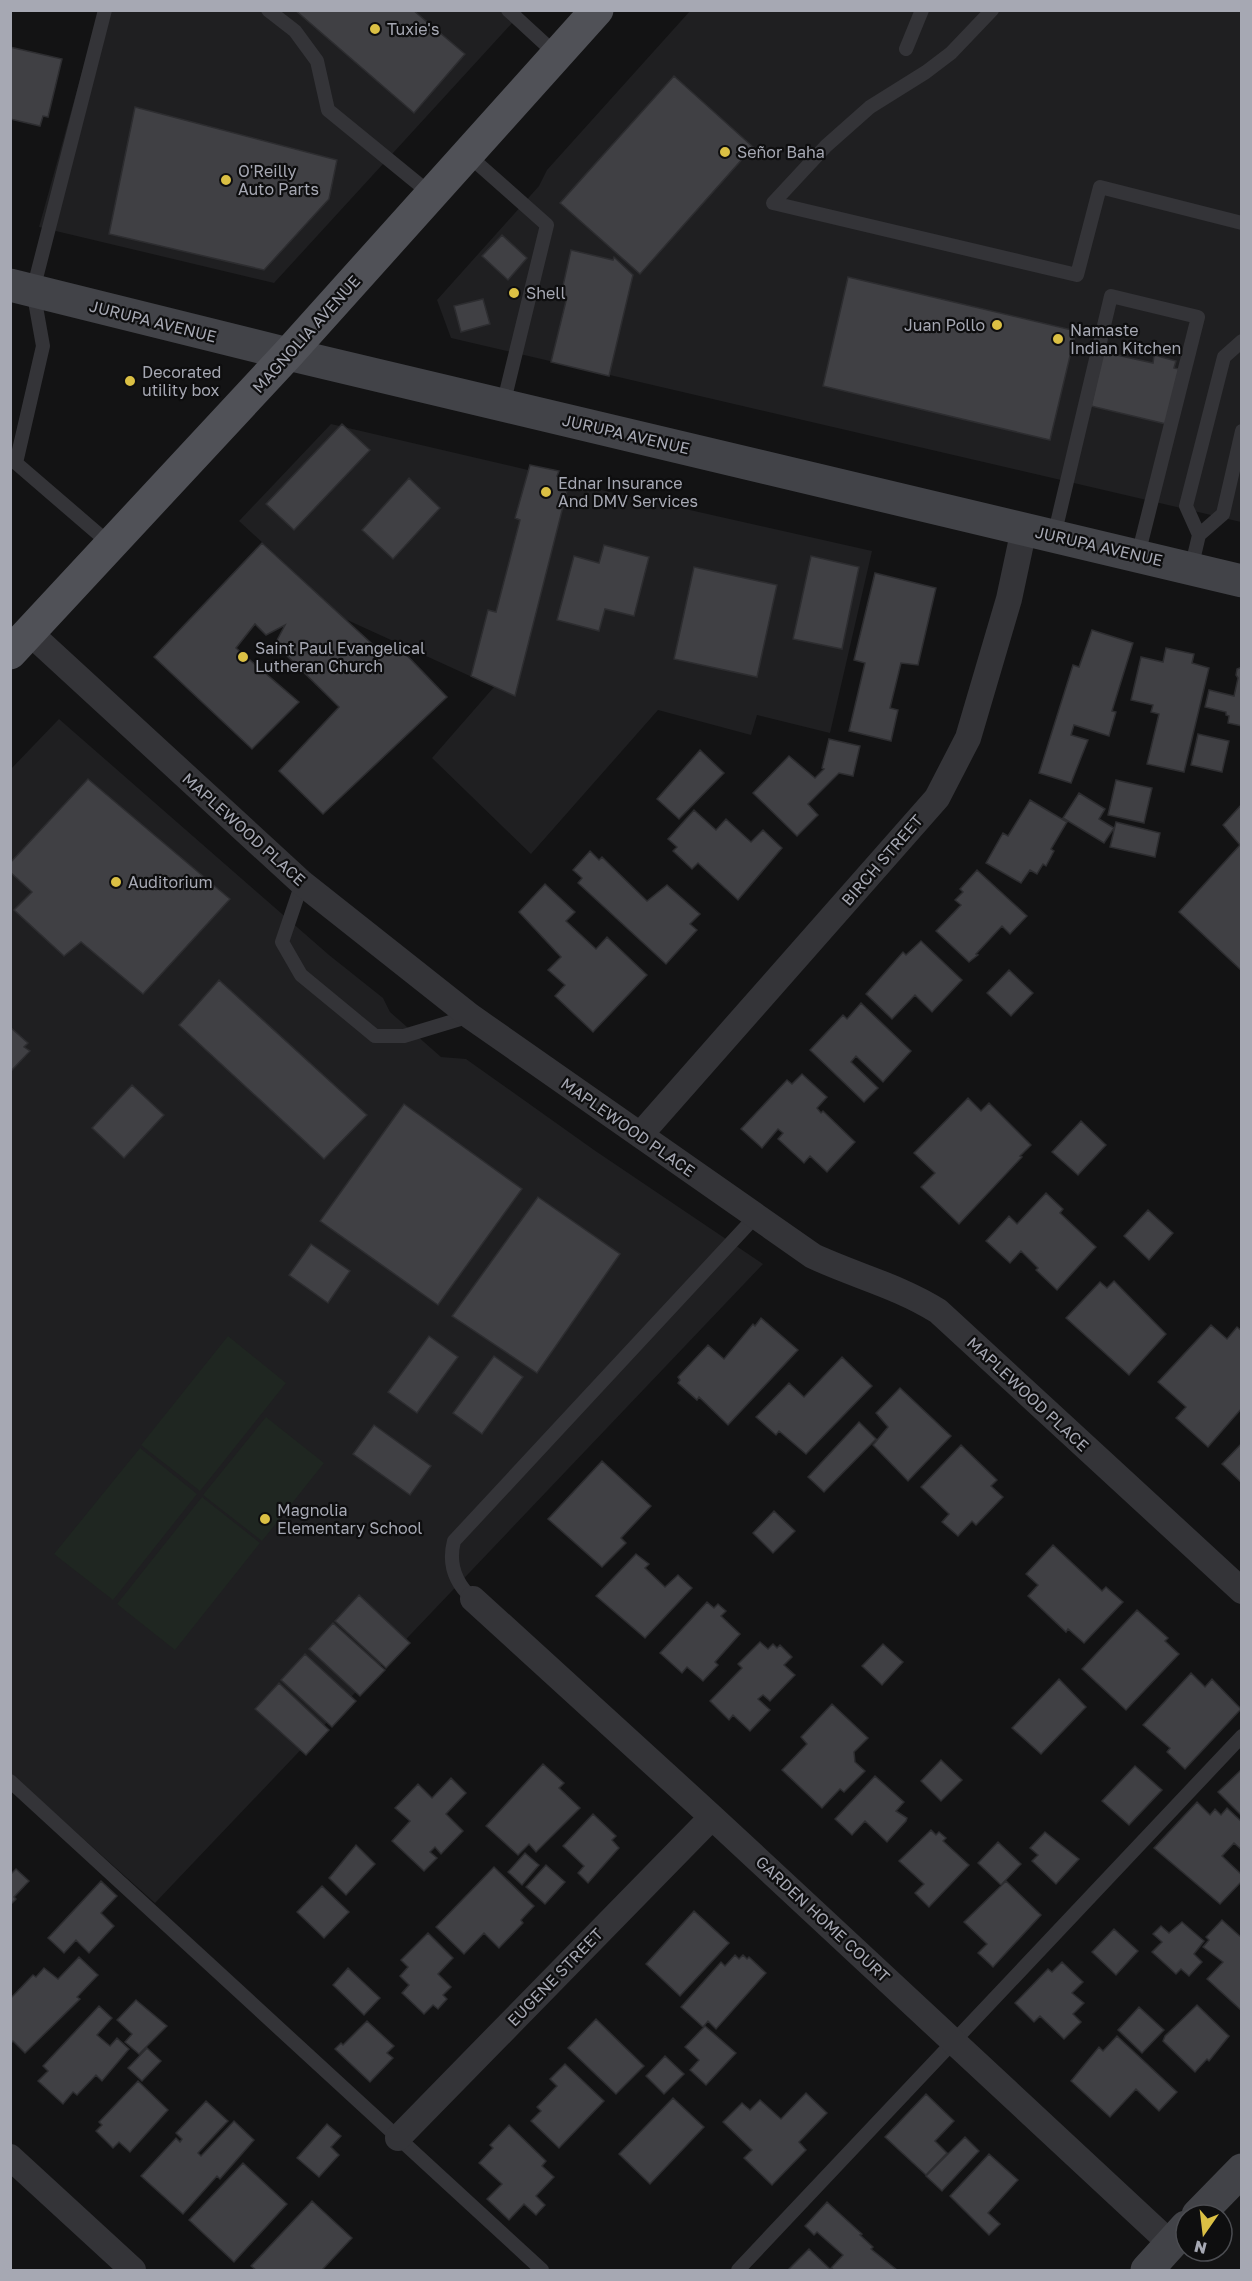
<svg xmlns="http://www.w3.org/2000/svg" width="1252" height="2281" font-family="'Golos Text',sans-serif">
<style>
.built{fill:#1f1f21}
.green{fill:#1f2621}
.building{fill:#404044;stroke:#2d2d30;stroke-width:1.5}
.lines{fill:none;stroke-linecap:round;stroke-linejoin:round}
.lane{stroke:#343438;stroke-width:14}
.street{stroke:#343438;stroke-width:26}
.secondary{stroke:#424348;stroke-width:33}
.primary{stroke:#505157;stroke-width:33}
.poi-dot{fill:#dbc044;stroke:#0e0e0f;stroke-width:2}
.labels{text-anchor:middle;stroke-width:4.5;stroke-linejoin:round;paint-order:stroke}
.poi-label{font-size:16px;fill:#a6a8b3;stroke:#0e0e0f;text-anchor:start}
.street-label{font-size:16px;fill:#a6a8b3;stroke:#0e0e0f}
</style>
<rect width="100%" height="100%" fill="#131314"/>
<!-- built -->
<path class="built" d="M 99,11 L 523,11 L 274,283 L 39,227 Z
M 690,11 L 1241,11 L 1241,522 L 451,338 L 437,300 L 539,186 L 547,170 Z
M 331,424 L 528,470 L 559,471 L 557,476 L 570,479 L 570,483 L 872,551 L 830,733 L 757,715 L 751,735 L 658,710 L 531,854 L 432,758 L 494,687 L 345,619 L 239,521 Z
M 59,719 L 329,955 L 383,998 L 390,1012 L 441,1057 L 466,1059 L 594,1150 L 763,1264 L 155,1903 L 11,1774 L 10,770 Z"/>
<!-- green -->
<path class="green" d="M 228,1336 L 286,1383 L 200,1491 L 141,1445 Z
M 266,1417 L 324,1463 L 262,1541 L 203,1495 Z
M 140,1448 L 197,1494 L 113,1600 L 54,1554 Z
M 202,1497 L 260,1543 L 175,1650 L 117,1604 Z"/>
<!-- building -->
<path class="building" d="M 295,10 L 413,10 L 465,54 L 414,113 Z
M 10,47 L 62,59 L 48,117 L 43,116 L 40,126 L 10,119 Z
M 674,76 L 753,147 L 640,274 L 560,203 Z
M 135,107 L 337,160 L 329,199 L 264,270 L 109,234 Z
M 502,235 L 527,258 L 508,280 L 482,256 Z
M 571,250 L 613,260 L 614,257 L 633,275 L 609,376 L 551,362 L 566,301 L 560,299 Z
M 848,277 L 1076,331 L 1050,440 L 823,386 Z
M 483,299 L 490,324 L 461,332 L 454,306 Z
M 1103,352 L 1153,363 L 1154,355 L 1176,361 L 1174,368 L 1179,369 L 1166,424 L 1091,406 Z
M 342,424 L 370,450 L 294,530 L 266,504 Z
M 530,465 L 559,471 L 557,476 L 570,479 L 515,696 L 471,676 L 488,610 L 496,612 L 520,520 L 515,518 Z
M 409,478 L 440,508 L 393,559 L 362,530 Z
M 262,543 L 382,653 L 396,644 L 447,697 L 323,814 L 279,771 L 339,707 L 275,644 L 285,625 L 266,635 L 255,624 L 236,648 L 299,702 L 252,749 L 154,657 Z
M 604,545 L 649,557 L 634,616 L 605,609 L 599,631 L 557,620 L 574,556 L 599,563 Z
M 811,556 L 859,567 L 842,649 L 793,639 Z
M 694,567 L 777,585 L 757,677 L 674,659 Z
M 875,573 L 936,588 L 918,665 L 901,663 L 890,708 L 898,710 L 891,741 L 849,731 L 865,663 L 854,660 Z
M 1092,630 L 1133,643 L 1112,711 L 1116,712 L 1109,736 L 1074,725 L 1071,735 L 1088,740 L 1071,783 L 1039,773 L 1073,665 L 1079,667 Z
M 1166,648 L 1194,654 L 1192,663 L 1209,668 L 1184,772 L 1147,764 L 1159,714 L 1151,712 L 1153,705 L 1131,700 L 1141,657 L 1163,662 Z
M 1242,667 L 1242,726 L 1228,723 L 1229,716 L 1226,715 L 1226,712 L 1205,707 L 1209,690 L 1234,696 L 1238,678 L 1236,675 L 1237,669 Z
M 1198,734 L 1229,741 L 1222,772 L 1191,765 Z
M 829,739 L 860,746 L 853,776 L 839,773 L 808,804 L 818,815 L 797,836 L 753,793 L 789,756 L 815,778 L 824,769 L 822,768 Z
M 700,750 L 724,773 L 679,819 L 657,799 Z
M 88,779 L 230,899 L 143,994 L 81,942 L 64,956 L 14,910 L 32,892 L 10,872 L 10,863 Z
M 1116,780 L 1152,788 L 1144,823 L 1108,815 Z
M 1079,793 L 1105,809 L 1099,819 L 1114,828 L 1104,843 L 1063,818 Z
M 1030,800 L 1067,822 L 1051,849 L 1054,851 L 1046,866 L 1043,864 L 1037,874 L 1030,870 L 1021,883 L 986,863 L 1003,833 L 1008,836 Z
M 1242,804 L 1242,971 L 1179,912 L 1240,845 L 1223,825 Z
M 694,810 L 716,830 L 726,819 L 751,842 L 763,830 L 782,848 L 738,900 L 698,863 L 692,869 L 673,851 L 677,847 L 668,839 Z
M 1116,822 L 1160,833 L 1155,857 L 1110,847 Z
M 590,851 L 599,860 L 602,857 L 647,901 L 667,885 L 700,914 L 690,924 L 697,930 L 666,964 L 578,883 L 582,878 L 573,870 Z
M 977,870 L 1027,916 L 1010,934 L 1002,926 L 976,954 L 978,955 L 969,962 L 936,931 L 961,905 L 955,900 L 963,892 L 960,889 Z
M 545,884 L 575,912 L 566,921 L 596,949 L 607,937 L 647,975 L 593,1032 L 555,996 L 565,985 L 548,970 L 561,957 L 519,912 Z
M 921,941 L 962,980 L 932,1012 L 915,995 L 892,1019 L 866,994 L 903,952 L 906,955 Z
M 1009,970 L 1033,993 L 1011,1016 L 987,993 Z
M 219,980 L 367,1115 L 324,1159 L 179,1025 Z
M 861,1003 L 911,1051 L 883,1082 L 856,1056 L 851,1062 L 878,1088 L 864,1102 L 810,1050 L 843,1015 L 847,1019 Z
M 10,1027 L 28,1043 L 24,1047 L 30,1051 L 10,1072 Z
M 802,1074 L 827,1097 L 817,1108 L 821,1113 L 823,1111 L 855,1142 L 827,1172 L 810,1156 L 804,1163 L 778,1139 L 783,1133 L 778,1129 L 762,1148 L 741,1129 L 787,1080 L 792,1084 Z
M 132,1085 L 164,1115 L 124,1158 L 92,1128 Z
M 968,1098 L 981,1111 L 989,1103 L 1031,1145 L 1020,1156 L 1022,1157 L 959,1224 L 921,1187 L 935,1173 L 914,1153 Z
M 404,1104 L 522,1189 L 438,1305 L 320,1221 Z
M 1081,1121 L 1106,1145 L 1078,1175 L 1052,1152 Z
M 1046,1193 L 1063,1209 L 1060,1213 L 1096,1247 L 1057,1290 L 1036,1270 L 1038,1268 L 1021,1251 L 1010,1263 L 986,1241 L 1009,1216 L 1017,1224 Z
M 538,1197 L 620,1254 L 537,1373 L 452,1316 Z
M 1148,1210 L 1173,1233 L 1149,1260 L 1124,1236 Z
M 311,1244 L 350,1271 L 328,1303 L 289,1275 Z
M 1114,1281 L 1166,1334 L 1129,1375 L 1066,1318 L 1100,1282 L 1107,1288 Z
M 761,1318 L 798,1350 L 728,1425 L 699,1397 L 697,1400 L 678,1383 L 680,1380 L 678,1377 L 708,1345 L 724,1359 L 753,1324 L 755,1326 Z
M 1211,1325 L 1227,1339 L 1237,1327 L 1242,1331 L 1242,1408 L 1208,1447 L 1176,1418 L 1186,1407 L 1158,1382 Z
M 429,1336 L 458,1357 L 417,1413 L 388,1392 Z
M 494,1356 L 523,1377 L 482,1434 L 453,1413 Z
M 842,1357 L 872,1386 L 806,1454 L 779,1431 L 776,1435 L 756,1417 L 789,1383 L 804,1397 Z
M 900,1388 L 951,1436 L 908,1481 L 873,1445 L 888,1427 L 876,1413 Z
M 859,1422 L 876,1439 L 824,1492 L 808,1477 Z
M 374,1425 L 431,1466 L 410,1495 L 353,1454 Z
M 1242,1443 L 1242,1483 L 1222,1464 Z
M 961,1445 L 997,1480 L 991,1486 L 1003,1497 L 976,1525 L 972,1521 L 958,1536 L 942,1522 L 949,1514 L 921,1487 Z
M 602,1461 L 651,1506 L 621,1538 L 626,1543 L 602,1567 L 548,1519 Z
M 774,1511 L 795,1531 L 773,1553 L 753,1533 Z
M 1053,1545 L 1102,1591 L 1106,1587 L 1123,1602 L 1084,1643 L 1068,1629 L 1066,1632 L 1028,1596 L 1038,1585 L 1026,1574 Z
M 636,1554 L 649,1564 L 645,1568 L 665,1587 L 678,1575 L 692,1588 L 645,1638 L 596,1596 Z
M 359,1595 L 410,1643 L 386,1668 L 335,1621 Z
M 707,1602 L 714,1608 L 718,1604 L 726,1611 L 721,1616 L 740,1634 L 715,1662 L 718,1665 L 703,1681 L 687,1667 L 682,1673 L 660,1653 Z
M 1137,1610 L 1168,1638 L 1165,1641 L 1179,1654 L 1126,1710 L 1082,1669 Z
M 333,1623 L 385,1670 L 360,1696 L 309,1649 Z
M 760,1642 L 768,1649 L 773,1644 L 777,1648 L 780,1645 L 792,1657 L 784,1665 L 795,1675 L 770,1701 L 763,1695 L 758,1699 L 770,1710 L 750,1731 L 733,1715 L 729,1720 L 710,1701 L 742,1668 L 738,1664 Z
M 883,1644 L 903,1662 L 882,1685 L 862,1666 Z
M 305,1654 L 356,1701 L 332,1727 L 281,1680 Z
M 1191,1673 L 1205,1687 L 1212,1679 L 1241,1709 L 1185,1769 L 1167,1752 L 1170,1748 L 1143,1725 Z
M 1059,1679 L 1086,1707 L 1041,1754 L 1012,1728 Z
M 279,1683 L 329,1730 L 306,1755 L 255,1709 Z
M 832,1704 L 868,1738 L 854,1752 L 855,1762 L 865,1771 L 844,1792 L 840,1789 L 822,1808 L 782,1770 L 807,1744 L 801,1737 Z
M 941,1760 L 962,1780 L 941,1801 L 921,1781 Z
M 543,1764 L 564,1783 L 559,1788 L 580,1808 L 536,1852 L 529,1844 L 518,1855 L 486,1826 Z
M 1135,1766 L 1162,1790 L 1129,1825 L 1102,1801 Z
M 1242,1769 L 1242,1814 L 1241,1815 L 1218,1792 Z
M 875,1776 L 904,1802 L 896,1811 L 907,1818 L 906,1821 L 887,1842 L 865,1821 L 852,1835 L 835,1819 Z
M 451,1778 L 466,1793 L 446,1814 L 463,1831 L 441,1854 L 435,1847 L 430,1852 L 437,1858 L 424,1871 L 392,1841 L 410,1821 L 395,1808 L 418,1784 L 432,1798 Z
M 1197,1802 L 1210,1815 L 1215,1809 L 1221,1815 L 1227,1808 L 1242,1822 L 1242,1850 L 1234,1843 L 1222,1856 L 1242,1875 L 1242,1881 L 1220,1904 L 1154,1848 Z
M 593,1814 L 616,1836 L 612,1840 L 619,1848 L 588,1883 L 578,1873 L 584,1866 L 563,1846 Z
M 931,1830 L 936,1835 L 939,1832 L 946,1838 L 943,1841 L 969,1865 L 929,1907 L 915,1893 L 924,1884 L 899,1861 Z
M 1045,1832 L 1079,1859 L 1056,1884 L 1032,1861 L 1038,1855 L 1030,1848 Z
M 998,1842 L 1021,1864 L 1001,1885 L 978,1863 Z
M 356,1845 L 375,1864 L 346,1895 L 329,1878 Z
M 525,1853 L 539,1865 L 522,1885 L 508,1872 Z
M 546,1865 L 565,1882 L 545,1904 L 526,1887 Z
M 494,1867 L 534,1906 L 521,1920 L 523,1923 L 499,1948 L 484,1933 L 464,1954 L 436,1927 Z
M 16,1869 L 29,1881 L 14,1897 L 16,1899 L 10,1905 L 10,1875 Z
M 101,1881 L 117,1896 L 101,1913 L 114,1926 L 89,1953 L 76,1940 L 64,1953 L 48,1938 Z
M 1006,1881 L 1041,1915 L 993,1967 L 978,1953 L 987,1944 L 964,1922 Z
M 322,1886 L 349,1912 L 324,1938 L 297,1912 Z
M 694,1911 L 729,1943 L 680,1996 L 646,1964 Z
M 1222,1920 L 1242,1938 L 1242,2011 L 1207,1979 L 1223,1962 L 1203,1947 L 1209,1940 L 1206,1937 Z
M 1182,1922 L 1204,1941 L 1194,1954 L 1202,1962 L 1189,1976 L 1181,1969 L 1176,1974 L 1152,1952 L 1162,1942 L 1153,1934 L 1161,1926 L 1169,1933 Z
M 1114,1929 L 1138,1951 L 1116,1975 L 1092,1952 Z
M 428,1933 L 453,1958 L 438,1974 L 451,1987 L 443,1995 L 447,1999 L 438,2009 L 433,2005 L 424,2014 L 402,1993 L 409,1985 L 400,1976 L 408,1967 L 401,1960 Z
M 735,1955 L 739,1959 L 743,1955 L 747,1959 L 749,1957 L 766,1973 L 716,2029 L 708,2021 L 703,2027 L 681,2007 L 721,1962 L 725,1966 Z
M 79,1957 L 98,1975 L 77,1997 L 80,1999 L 25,2053 L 13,2041 L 10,2044 L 10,1999 L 33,1975 L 36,1977 L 44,1968 L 58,1979 Z
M 1062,1962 L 1083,1982 L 1072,1993 L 1084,2003 L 1073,2014 L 1081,2022 L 1064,2039 L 1040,2016 L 1034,2022 L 1015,2003 L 1048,1969 L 1052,1972 Z
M 348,1968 L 380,1998 L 364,2015 L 333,1985 Z
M 136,2000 L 167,2026 L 139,2054 L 125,2042 L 132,2034 L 117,2020 Z
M 1197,2005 L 1229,2036 L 1209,2061 L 1207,2059 L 1195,2072 L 1163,2041 L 1165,2036 Z
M 99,2006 L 112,2018 L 97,2035 L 110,2046 L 117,2038 L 129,2049 L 102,2081 L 96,2075 L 77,2095 L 73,2092 L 63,2104 L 38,2081 L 48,2071 L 43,2066 Z
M 1139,2007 L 1164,2030 L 1142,2053 L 1118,2030 Z
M 596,2019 L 644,2066 L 616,2094 L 568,2048 Z
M 367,2021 L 394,2046 L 387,2053 L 393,2058 L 370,2082 L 335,2049 L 341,2043 L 343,2045 Z
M 705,2026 L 736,2053 L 706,2085 L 690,2070 L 699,2060 L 685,2047 Z
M 1117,2036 L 1177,2092 L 1159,2111 L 1136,2089 L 1110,2117 L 1071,2081 L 1099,2047 L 1103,2051 Z
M 147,2048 L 161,2061 L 142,2081 L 128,2068 Z
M 665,2056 L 684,2074 L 664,2094 L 646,2076 Z
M 565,2064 L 604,2101 L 559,2148 L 531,2121 L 541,2111 L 537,2107 L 557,2086 L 550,2079 Z
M 138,2081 L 168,2110 L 130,2152 L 119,2142 L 113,2148 L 96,2131 L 102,2125 L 99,2122 Z
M 806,2093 L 827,2113 L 799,2142 L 806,2150 L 772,2185 L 744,2158 L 752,2150 L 723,2122 L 742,2103 L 750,2110 L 760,2100 L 781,2119 Z
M 926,2094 L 954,2121 L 935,2141 L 947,2153 L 926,2175 L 885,2137 Z
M 673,2098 L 704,2127 L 650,2184 L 619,2154 Z
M 206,2101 L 228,2121 L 198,2153 L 201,2156 L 234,2121 L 254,2140 L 220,2179 L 217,2176 L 183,2214 L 141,2176 L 176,2138 L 180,2142 L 182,2139 L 176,2133 Z
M 327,2124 L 341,2136 L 331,2147 L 339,2155 L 319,2177 L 297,2158 Z
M 509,2125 L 546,2161 L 542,2166 L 554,2177 L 536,2196 L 545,2205 L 536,2215 L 524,2204 L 509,2220 L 487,2199 L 502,2184 L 479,2163 L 493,2148 L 490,2145 Z
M 965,2137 L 979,2151 L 942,2191 L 926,2176 Z
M 989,2154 L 1018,2180 L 988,2213 L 1000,2224 L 989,2235 L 950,2196 Z
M 243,2163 L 287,2204 L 234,2262 L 189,2220 Z
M 312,2201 L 352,2238 L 322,2270 L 256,2270 L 251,2266 Z
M 827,2202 L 862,2234 L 860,2235 L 873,2247 L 871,2249 L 897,2270 L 834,2270 L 831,2268 L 843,2255 L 817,2232 L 814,2235 L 805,2226 Z
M 809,2249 L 831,2270 L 788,2270 Z"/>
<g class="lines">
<!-- lane -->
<path class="lane" d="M 105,10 L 33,290 L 43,346 L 16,463 L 110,544
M 268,10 L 295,31 L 317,61 L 328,110 L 432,195
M 508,10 L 557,55
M 992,10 L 951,53 L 926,72 L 870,107 L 826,146 L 773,203 L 1077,275 L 1100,187 L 1242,223
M 906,49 L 922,10
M 468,155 L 547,225 L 503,405
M 1242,341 L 1224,357 L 1186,506 L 1199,535 L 1223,514 L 1242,431
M 1054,536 L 1111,296 L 1198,317 L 1138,555
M 1191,569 L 1199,535
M 302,883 L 282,942 L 301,975 L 375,1036 L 404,1036 L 470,1016
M 473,1599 C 455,1583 448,1564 454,1541 L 755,1217
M 10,1781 L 542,2270
M 738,2270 L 1242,1736"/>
<!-- street -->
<path class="street" d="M 30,633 L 302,883 L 470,1016 L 813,1256 C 856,1276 898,1286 938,1311 L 1242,1591
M 640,1135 L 937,798 L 968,738 L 1009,599 L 1024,529
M 473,1599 L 712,1817 L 1170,2243
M 398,2138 L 712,1817
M 10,2157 L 133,2270"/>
<!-- secondary -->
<path class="secondary" d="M 10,285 L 288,354 L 1242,581
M 1198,2215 L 1242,2170
M 1147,2270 L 1186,2227"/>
<!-- primary -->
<path class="primary" d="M 10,653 L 288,354 L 597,10"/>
</g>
<!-- markers -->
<g class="poi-dot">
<circle cx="375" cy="29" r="6"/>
<circle cx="725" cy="152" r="6"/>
<circle cx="226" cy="180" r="6"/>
<circle cx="514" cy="293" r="6"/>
<circle cx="997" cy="325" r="6"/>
<circle cx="1058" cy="339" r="6"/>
<circle cx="130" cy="381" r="6"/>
<circle cx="546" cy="492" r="6"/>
<circle cx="243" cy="657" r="6"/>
<circle cx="116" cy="882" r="6"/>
<circle cx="265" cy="1519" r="6"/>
</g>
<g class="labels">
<!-- poi labels -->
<g class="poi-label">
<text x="387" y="35">Tuxie's</text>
<text x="737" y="158">Señor Baha</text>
<text x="238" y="177">O'Reilly<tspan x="238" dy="18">Auto Parts</tspan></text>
<text x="526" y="299">Shell</text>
<text x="985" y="331" text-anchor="end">Juan Pollo</text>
<text x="1070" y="336">Namaste<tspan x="1070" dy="18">Indian Kitchen</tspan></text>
<text x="142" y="378">Decorated<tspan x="142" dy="18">utility box</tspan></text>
<text x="558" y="489">Ednar Insurance<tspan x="558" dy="18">And DMV Services</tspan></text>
<text x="255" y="654">Saint Paul Evangelical<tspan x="255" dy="18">Lutheran Church</tspan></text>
<text x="128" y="888">Auditorium</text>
<text x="277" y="1516">Magnolia<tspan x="277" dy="18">Elementary School</tspan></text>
</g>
<!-- street labels -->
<g class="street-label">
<text transform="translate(153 321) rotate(14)" y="6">JURUPA AVENUE</text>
<text transform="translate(306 334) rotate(-48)" y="6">MAGNOLIA AVENUE</text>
<text transform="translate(626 434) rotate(13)" y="6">JURUPA AVENUE</text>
<text transform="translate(1099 546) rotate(13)" y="6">JURUPA AVENUE</text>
<text transform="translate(244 829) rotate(42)" y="6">MAPLEWOOD PLACE</text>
<text transform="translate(882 860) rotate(-49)" y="6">BIRCH STREET</text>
<text transform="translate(628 1127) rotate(35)" y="6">MAPLEWOOD PLACE</text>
<text transform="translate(1028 1394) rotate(43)" y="6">MAPLEWOOD PLACE</text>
<text transform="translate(823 1919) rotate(43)" y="6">GARDEN HOME COURT</text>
<text transform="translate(555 1977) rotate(-46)" y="6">EUGENE STREET</text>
</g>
</g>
<!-- border -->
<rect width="1252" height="2281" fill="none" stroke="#a6a8b3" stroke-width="24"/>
<!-- north arrow -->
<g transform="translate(1204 2233) rotate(194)"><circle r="28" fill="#0e0e0f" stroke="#4b4c51" stroke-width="1.5"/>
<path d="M0-4.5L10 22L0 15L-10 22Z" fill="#dbc044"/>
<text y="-9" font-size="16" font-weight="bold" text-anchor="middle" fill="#a6a8b3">N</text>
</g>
</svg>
